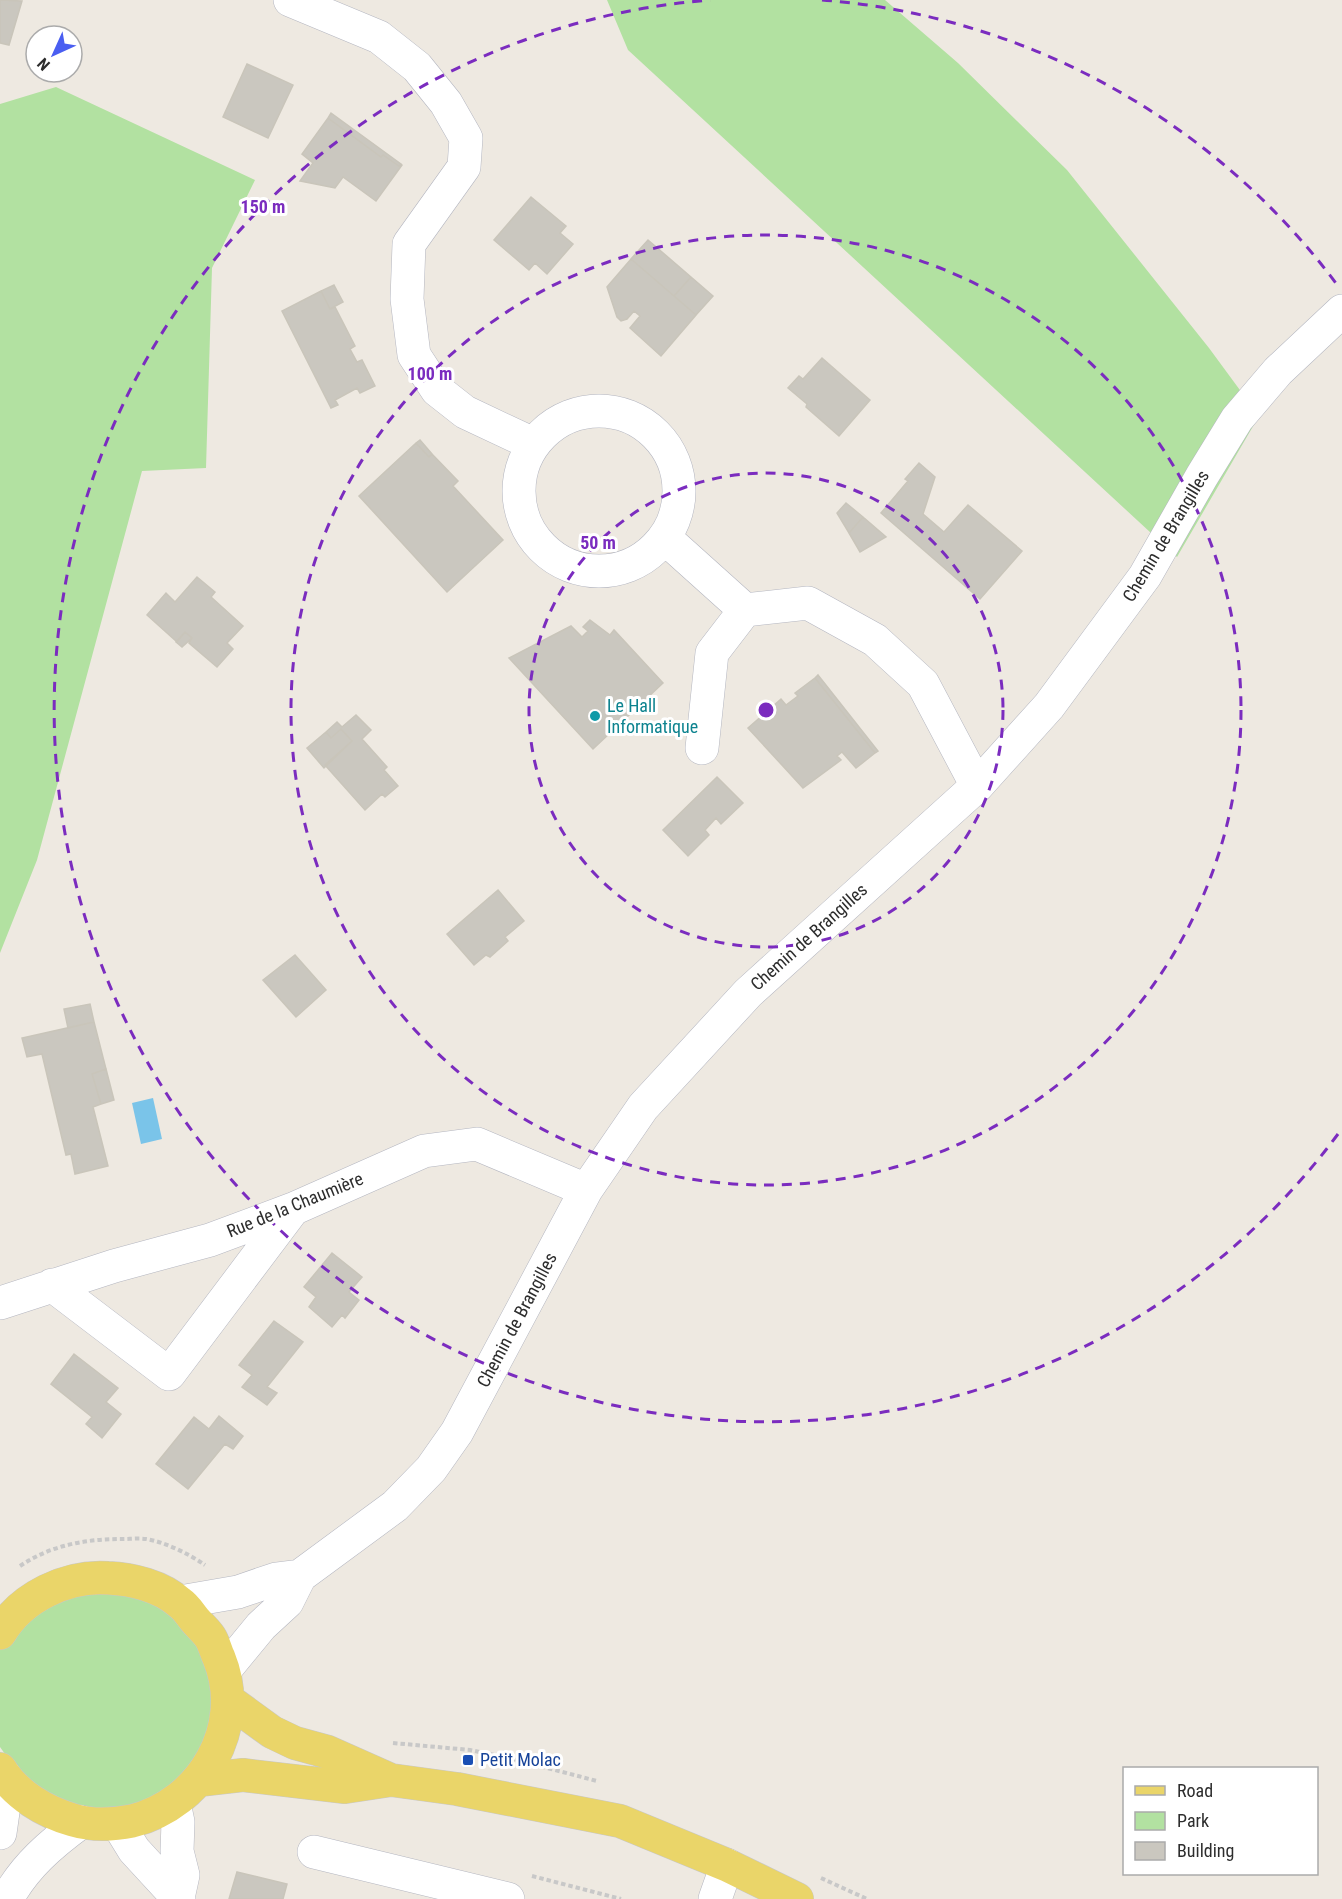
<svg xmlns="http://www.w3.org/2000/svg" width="1342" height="1899" font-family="'Roboto Condensed',sans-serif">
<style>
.green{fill:#b2e1a1}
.water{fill:#7ac4e9}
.building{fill:#cac7bf;stroke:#c9c5ba;stroke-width:1.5}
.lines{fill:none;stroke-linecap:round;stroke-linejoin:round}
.minor-casing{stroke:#b4b6c0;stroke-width:34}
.major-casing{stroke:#c8c8c8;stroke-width:34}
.path{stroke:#c8c8c8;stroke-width:4;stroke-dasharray:4.5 3;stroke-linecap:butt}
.minor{stroke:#fff;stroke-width:33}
.major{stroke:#ead569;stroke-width:33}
.ring{fill:none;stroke:#7b2cbf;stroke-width:3;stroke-dasharray:10 8}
.culture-dot{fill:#0f9aa8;stroke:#fff;stroke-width:2}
.transit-dot{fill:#1a4fb4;stroke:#fff;stroke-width:2}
.labels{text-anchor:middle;stroke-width:6;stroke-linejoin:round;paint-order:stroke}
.street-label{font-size:18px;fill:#2d2d2d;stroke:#fff}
.culture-label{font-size:18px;fill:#0d838f;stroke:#fff;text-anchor:start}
.transit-label{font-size:18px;fill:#164399;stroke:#fff;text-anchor:start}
.centre{fill:#7b2cbf;stroke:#fff;stroke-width:3}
.ring-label{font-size:18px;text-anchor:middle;font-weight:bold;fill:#7b2cbf;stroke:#fff;stroke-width:6;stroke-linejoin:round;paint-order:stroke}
</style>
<rect width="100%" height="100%" fill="#eee9e1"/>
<!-- green -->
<path class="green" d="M 607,0 L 885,0 L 958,63 L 1067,170 L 1209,348 L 1259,416 L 1177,557 L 628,50 Z
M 56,87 L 255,180 L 212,268 L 206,468 L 142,471 L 37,860 L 0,953 L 0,104 Z
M 146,1587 L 212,1648 L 215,1738 L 154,1804 L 110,1814 L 64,1807 L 25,1782 L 0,1747 L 0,1647 L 57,1590 Z"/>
<!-- water -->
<path class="water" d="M 153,1098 L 162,1139 L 141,1144 L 132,1103 Z"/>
<!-- building -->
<path class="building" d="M 0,0 L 22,1 L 9,45 L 0,43 Z
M 247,64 L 293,85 L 268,138 L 223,117 Z
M 331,113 L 401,164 L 399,166 L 383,155 L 381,157 L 328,118 Z
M 328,118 L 381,157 L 383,155 L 399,166 L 401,164 L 402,165 L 376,201 L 343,177 L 335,188 L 300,181 L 313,163 L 302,154 Z
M 531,197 L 566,226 L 560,233 L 573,244 L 547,274 L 535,263 L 529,270 L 494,240 Z
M 648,240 L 691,277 L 674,296 L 631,259 Z
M 631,259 L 696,315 L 661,356 L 630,328 L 640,316 L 634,311 L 627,319 L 621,321 L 617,317 L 607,287 Z
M 691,277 L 713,296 L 696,315 L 674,296 Z
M 334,285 L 343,302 L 330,309 L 321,291 Z
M 321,291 L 330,309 L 335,307 L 355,346 L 350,349 L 357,362 L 362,360 L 375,386 L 360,393 L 357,388 L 335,400 L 338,405 L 331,408 L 282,311 Z
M 822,358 L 870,400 L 839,436 L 806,407 L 807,404 L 788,388 L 799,376 L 803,379 Z
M 420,440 L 432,454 L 429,457 L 416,443 Z
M 416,443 L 429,457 L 432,454 L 458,481 L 453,486 L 503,540 L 447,592 L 359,496 Z
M 919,463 L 935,477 L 923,514 L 944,532 L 968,505 L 1022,551 L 980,599 L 881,513 L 908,481 L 905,479 Z
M 846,503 L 863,517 L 849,533 L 837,513 Z
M 863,517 L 886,537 L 860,552 L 849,533 Z
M 197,577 L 215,592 L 211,597 L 243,626 L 227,643 L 233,649 L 217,667 L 189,643 L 192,638 L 185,632 L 177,642 L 147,615 L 166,593 L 175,602 Z
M 590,620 L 610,635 L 614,630 L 663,683 L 593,749 L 509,658 L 571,626 L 582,637 L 588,631 L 583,627 Z
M 185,632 L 192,638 L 182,647 L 176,642 Z
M 818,675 L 878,751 L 875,753 L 815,678 Z
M 815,678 L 875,753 L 856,768 L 842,752 L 837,756 L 841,760 L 803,788 L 748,728 L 781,699 L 786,705 L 798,696 L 795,693 Z
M 356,715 L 371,730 L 362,739 L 387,767 L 384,770 L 398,786 L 385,797 L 382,794 L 365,810 L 325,765 L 352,741 L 341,729 L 331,738 L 326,732 L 337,722 L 342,727 Z
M 341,729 L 352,741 L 324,768 L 307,748 L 326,732 L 331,738 Z
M 717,777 L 743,803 L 721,824 L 716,818 L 705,830 L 709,835 L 688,856 L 663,830 Z
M 498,890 L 524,921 L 505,937 L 508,941 L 490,957 L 486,955 L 474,965 L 447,934 Z
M 295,955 L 326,990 L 296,1017 L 263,980 Z
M 90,1004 L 94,1022 L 68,1028 L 64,1009 Z
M 94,1022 L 106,1069 L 92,1074 L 101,1104 L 93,1107 L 108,1166 L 75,1174 L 71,1154 L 66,1155 L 42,1054 L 27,1057 L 22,1038 Z
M 106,1069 L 114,1100 L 101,1104 L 92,1074 Z
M 332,1253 L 362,1277 L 349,1292 L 359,1300 L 345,1318 L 342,1315 L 332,1327 L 309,1307 L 316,1297 L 304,1287 Z
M 274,1321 L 303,1342 L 267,1387 L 277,1393 L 267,1405 L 242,1387 L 252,1375 L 239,1365 Z
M 74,1354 L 118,1388 L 106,1402 L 121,1414 L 102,1438 L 86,1424 L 92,1417 L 51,1384 Z
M 219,1416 L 243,1436 L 233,1449 L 225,1444 L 188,1489 L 156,1464 L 194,1417 L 209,1429 Z
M 237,1872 L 287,1884 L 283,1899 L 229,1899 Z"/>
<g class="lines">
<!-- minor casing -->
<g class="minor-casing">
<path id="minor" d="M 290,0 L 379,37 L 417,67 L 446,103 L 466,138 L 464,167 L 409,244 L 407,299 L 414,355 L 437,390 L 465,412 L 533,444
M519 491a80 80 0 1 1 160 0a80 80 0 1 1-160 0Z
M 666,539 L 745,610 L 808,603 L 875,640 L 923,684 L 977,786
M 702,748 L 712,653 L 745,610
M 52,1285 L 169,1374 L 293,1209
M 0,1303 L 114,1266 L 210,1240 L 293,1209 L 424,1151 L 477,1144 L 586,1190
M 180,1602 L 238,1592 L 276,1579 L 300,1576
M 224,1671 L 261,1626 L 287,1602 L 300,1576 L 395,1506 L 431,1469 L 457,1432 L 586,1190 L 643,1107 L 748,993 L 977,786 L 1049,706 L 1145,576 L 1202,476 L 1237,419 L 1278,371 L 1342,311
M 174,1803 L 178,1822 L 177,1851 L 183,1875 L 178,1898
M 118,1824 L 134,1850 L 179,1899
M 0,1833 L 3,1812 L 4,1775
M 314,1852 L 508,1899
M 7,1899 C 25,1866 51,1844 81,1822
M 715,1899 L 727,1865"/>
</g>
<!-- major casing -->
<g class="major-casing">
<path id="major" d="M 0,1633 C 21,1597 67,1575 108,1578 C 132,1579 161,1586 180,1603 C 186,1607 190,1614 195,1620 C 200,1626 206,1631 210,1637 C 214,1643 216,1652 219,1658 C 247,1727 202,1804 132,1821 C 112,1825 93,1826 73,1820 C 45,1812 16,1795 0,1769
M 228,1700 L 272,1732 L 295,1743 L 328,1752 L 391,1780 L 457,1789 L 620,1821 L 727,1865 L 797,1899
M 199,1780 L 243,1775 L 345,1787 L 391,1780"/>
</g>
<!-- path -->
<path class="path" d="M 20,1566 C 51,1545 86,1539 122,1539 C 130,1539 138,1538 146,1539 C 165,1542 189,1554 205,1565
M 393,1743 L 470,1750 L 509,1758 L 597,1781
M 532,1876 L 621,1899
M 821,1878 L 867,1899"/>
<!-- minor -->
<use href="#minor" class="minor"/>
<!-- major -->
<use href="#major" class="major"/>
</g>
<!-- distance rings -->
<g class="ring">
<circle cx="766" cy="710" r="237"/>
<circle cx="766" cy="710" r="475"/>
<path d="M1338 1134A712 712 0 1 1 710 0M822 0A712 712 0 0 1 1338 286"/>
</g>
<!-- markers -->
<circle class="culture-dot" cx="595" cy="716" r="6"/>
<rect class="transit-dot" x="462" y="1754" width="12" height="12" rx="3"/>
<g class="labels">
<!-- street labels -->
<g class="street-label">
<text transform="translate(1166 536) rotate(-59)" y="6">Chemin de Brangilles</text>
<text transform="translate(809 937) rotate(-42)" y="6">Chemin de Brangilles</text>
<text transform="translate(295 1205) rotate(-22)" y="6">Rue de la Chaumière</text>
<text transform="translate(517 1320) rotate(-62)" y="6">Chemin de Brangilles</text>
</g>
<!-- culture labels -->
<g class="culture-label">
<text x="607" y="712">Le Hall<tspan x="607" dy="21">Informatique</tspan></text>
</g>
<!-- transit labels -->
<g class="transit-label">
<text x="480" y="1766">Petit Molac</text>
</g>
</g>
<circle cx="766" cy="710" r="9" class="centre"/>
<g class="ring-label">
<text x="263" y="213">150 m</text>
<text x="430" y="380">100 m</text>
<text x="598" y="549">50 m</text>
</g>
<!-- legend -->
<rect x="1123" y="1767" width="195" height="108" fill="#ffffff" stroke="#ababab" stroke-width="1.5"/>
<rect x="1135" y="1786" width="30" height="9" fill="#ead569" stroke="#ababab" stroke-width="1.5"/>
<text x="1177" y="1797" font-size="18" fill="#2d2d2d">Road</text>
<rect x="1135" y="1812" width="30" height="18" fill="#b2e1a1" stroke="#ababab" stroke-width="1.5"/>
<text x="1177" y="1827" font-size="18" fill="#2d2d2d">Park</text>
<rect x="1135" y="1842" width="30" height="18" fill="#cac7bf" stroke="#ababab" stroke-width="1.5"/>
<text x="1177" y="1857" font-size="18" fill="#2d2d2d">Building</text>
<!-- north arrow -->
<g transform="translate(54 54) rotate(225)"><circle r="28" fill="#ffffff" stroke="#ababab" stroke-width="1.5"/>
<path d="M0-4.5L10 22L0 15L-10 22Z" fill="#4a5ef1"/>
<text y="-9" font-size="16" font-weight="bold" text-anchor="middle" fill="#2d2d2d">N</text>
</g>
</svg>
